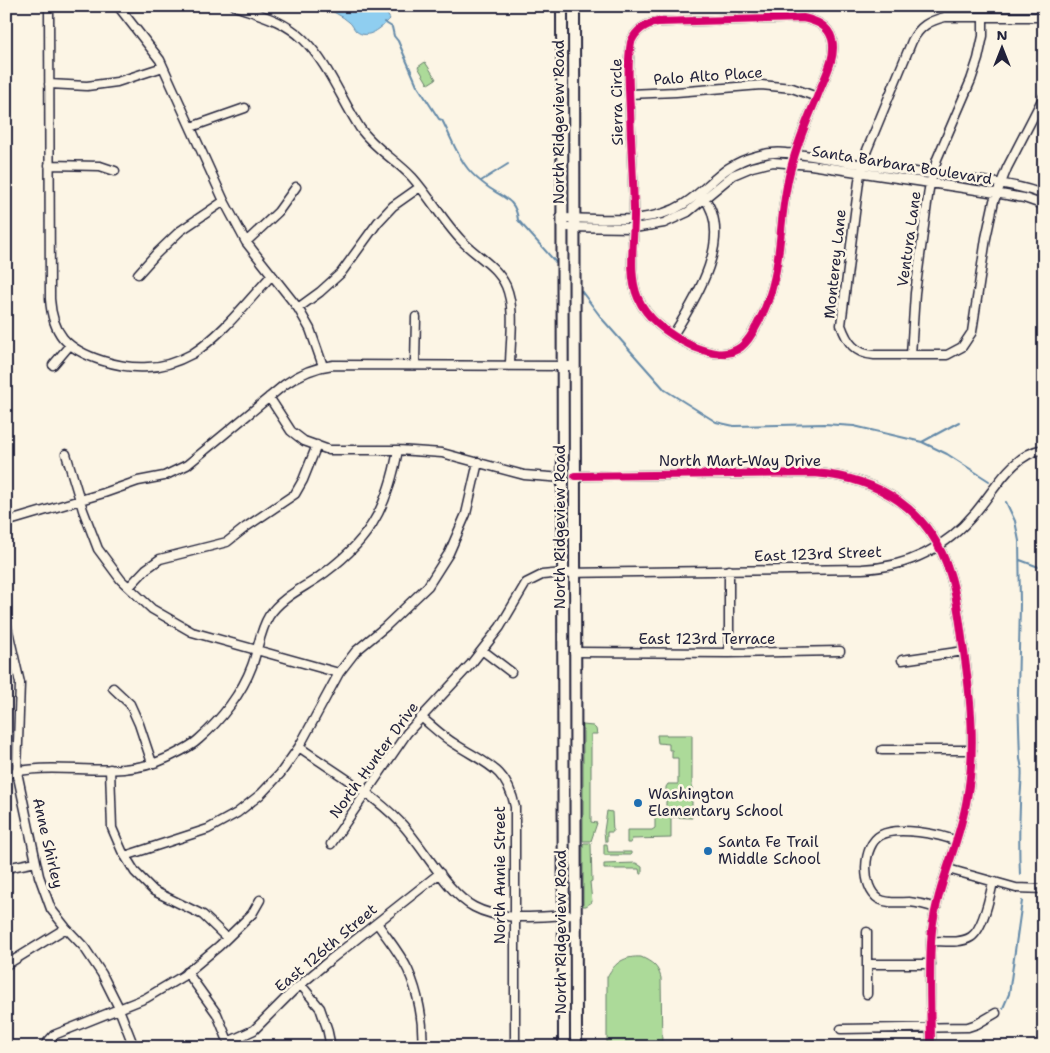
<svg xmlns="http://www.w3.org/2000/svg" width="1050" height="1053" font-family="'Shantell Sans',sans-serif">
<style>
.green{fill:#acda99;stroke:#677e6a}
.water{fill:#8fcef0;stroke:#6389a8}
.lines{fill:none;stroke-linecap:round;stroke-linejoin:round}
.stream{stroke:#6389a8;stroke-width:2}
.minor-casing{stroke:#22223b;stroke-width:11}
.secondary-casing{stroke:#22223b;stroke-width:14}
.minor{stroke:#fcf5e5;stroke-width:8}
.secondary{stroke:#fcf5e5;stroke-width:10}
.cycleway-casing{stroke:#fcf5e5;stroke-width:11}
.cycleway{stroke:#d6006c;stroke-width:8}
.poi-dot{fill:#1f6fb2;stroke:#fcf5e5;stroke-width:2}
.labels{text-anchor:middle;stroke-width:5;stroke-linejoin:round;paint-order:stroke}
.street-label{font-size:15px;fill:#22223b;stroke:#fcf5e5}
.poi-label{font-size:15px;fill:#22223b;stroke:#fcf5e5;text-anchor:start}
</style>
<rect width="100%" height="100%" fill="#fcf5e5"/>
<filter id="ink" filterUnits="userSpaceOnUse"><feTurbulence type="fractalNoise" baseFrequency=".02" numOctaves="2"/><feDisplacementMap in="SourceGraphic" scale="10" xChannelSelector="R" yChannelSelector="G"/><feConvolveMatrix kernelMatrix="1 2 1 2 8 2 1 2 1" color-interpolation-filters="sRGB"/></filter>
<g filter="url(#ink)">
<!-- green -->
<path class="green" d="M 425,62 L 436,79 L 428,84 L 418,67 Z
M 583,725 L 593,726 L 596,729 L 597,734 L 591,734 L 591,822 L 597,823 L 591,841 L 583,841 Z
M 657,735 L 692,735 L 692,818 L 671,817 L 671,838 L 632,839 L 631,843 L 627,843 L 627,830 L 652,830 L 655,828 L 655,813 L 666,812 L 666,787 L 668,784 L 678,784 L 678,758 L 672,758 L 672,750 L 669,750 L 669,744 L 658,743 Z
M 607,811 L 612,812 L 613,832 L 607,832 L 607,841 L 605,841 L 604,831 Z
M 584,843 L 591,843 L 591,845 L 592,881 L 590,882 L 592,902 L 586,906 L 583,906 L 583,844 Z
M 604,844 L 607,844 L 608,852 L 631,852 L 631,855 L 604,855 Z
M 636,863 L 642,867 L 642,874 L 640,874 L 639,869 L 604,869 L 604,864 Z
M 641,957 C 652,962 658,966 661,978 L 662,1047 L 607,1047 L 607,977 C 615,962 625,956 641,957 Z"/>
<!-- water -->
<path class="water" d="M 326,6 L 382,6 L 390,19 C 382,27 368,41 356,31 C 353,28 352,24 349,22 C 342,15 332,13 326,6 Z"/>
<g class="lines">
<!-- stream -->
<path class="stream" d="M 384,22 L 392,27 L 394,36 L 398,41 L 417,85 L 439,119 L 442,120 C 451,137 456,154 468,169 C 473,175 481,182 488,187 C 503,198 516,199 518,220 L 559,266
M 481,181 L 508,164
M 579,288 L 603,320 L 665,390 L 716,422 L 734,426 L 824,424 L 854,426 L 922,442 L 947,454 L 989,481
M 922,442 L 959,422
M 1006,502 L 1015,521 L 1019,541 L 1020,604 L 1018,695 L 1020,759 C 1024,771 1020,791 1020,805 C 1019,828 1019,851 1020,875
M 1020,560 L 1044,569
M 1003,1008 L 1009,994 L 1022,901"/>
<!-- minor casing -->
<g class="minor-casing">
<path id="minor" d="M 49,6 L 50,299 C 51,313 54,327 63,338 C 80,358 123,369 148,367 C 163,367 179,361 192,354 C 222,335 247,302 271,276
M 118,6 L 160,60 L 224,201 L 246,242 L 298,308 L 310,329 L 323,366
M 235,6 C 260,15 283,20 303,39 C 328,63 341,99 360,128 C 374,148 396,160 412,177 C 430,197 443,221 461,240 C 476,256 497,266 506,286 C 516,310 510,341 510,366
M 1044,17 L 945,17 C 929,21 920,26 912,41 L 867,150 L 860,173 L 841,325 C 847,342 855,354 874,355 L 947,355 L 962,347 L 972,332 L 986,238 L 994,201 L 1007,168 L 1044,96
M 803,18 C 816,21 828,25 832,39 C 837,58 823,80 817,97 C 807,120 797,144 791,168 C 776,221 786,272 758,323 C 754,331 749,341 741,347 C 726,358 710,353 694,347 C 673,337 648,321 638,298 C 627,273 635,236 634,208 C 633,176 631,143 630,110 C 629,88 627,64 631,42 C 636,30 645,24 658,22 Z
M 49,84 L 87,86 L 117,82 L 163,67
M 629,94 L 676,92 L 761,85 L 792,88 L 817,97
M 191,127 L 245,108
M 49,165 L 100,166 L 115,171
M 562,218 C 602,218 649,226 684,204 C 711,187 721,165 756,156 C 766,153 776,152 786,153 C 806,154 826,159 846,162 C 878,167 911,171 944,176 C 973,180 1017,183 1044,195
M 562,227 L 634,228 L 664,223 L 688,212 L 733,175 L 752,167 L 773,162 L 811,165 L 983,191 L 1024,198 L 1044,205
M 246,242 L 278,212 L 296,187
M 138,274 L 156,254 L 180,231 L 224,201
M 298,308 L 320,292 L 341,273 L 378,222 L 393,206 L 420,187
M 673,335 C 696,299 736,235 702,195
M 911,355 L 915,293 L 929,189 L 937,159 L 971,80 L 978,59 L 983,36 L 983,17
M 415,364 L 416,317
M 53,365 L 70,345
M 269,397 L 291,431 L 304,441 L 329,450 L 398,450 L 442,453 L 524,475 L 563,478
M 66,454 L 83,510 L 98,549 L 121,580 L 152,609 L 192,632 L 339,673
M 575,476 L 814,473 C 879,478 930,509 950,574 C 958,599 960,626 964,652 C 971,701 976,749 967,798 C 960,843 937,885 932,930 C 928,968 931,1008 931,1047
M 6,522 L 104,493 L 138,481 L 164,476 L 187,465 L 284,385 C 298,375 315,367 333,365 L 574,366
M 129,587 L 146,569 L 160,559 L 227,542 L 246,527 L 295,494 L 303,480 L 317,445
M 6,622 L 20,683 L 17,772 L 39,876 L 51,909 L 66,928 L 84,947 L 102,974 L 117,1004 L 134,1047
M 482,650 L 511,672
M 574,652 L 729,653 L 840,651
M 729,653 L 729,570
M 902,660 L 964,651
M 113,688 L 130,704 L 139,724 L 152,763
M 421,717 C 432,726 443,737 455,744 C 486,764 507,768 515,807 L 515,1047
M 299,747 C 333,771 371,792 400,822 C 423,846 447,893 474,907 C 504,923 544,915 576,915
M 882,750 L 972,750
M 110,769 L 112,828 L 122,851 L 135,872 L 154,891 L 203,915 L 227,938
M 6,774 C 57,759 117,782 167,758 C 177,753 191,747 199,739 C 221,720 242,693 252,666 C 258,650 260,630 269,616 C 280,599 299,590 316,579 C 367,544 387,511 398,450
M 331,844 L 407,733 L 471,664 L 500,627 L 526,583 L 542,575 L 563,573 L 862,569 C 908,567 946,548 975,513 C 995,490 1012,454 1044,449
M 125,856 L 208,829 L 237,813 L 261,794 L 280,774 L 299,747 L 339,673 L 356,651 L 385,627 L 428,586 L 449,553 L 466,514 L 478,462
M 6,868 L 36,862
M 948,869 L 1016,888 L 1044,889
M 936,908 C 927,905 919,903 909,902 C 900,902 888,904 879,899 C 861,888 862,845 881,835 C 897,826 940,834 956,841
M 377,923 C 387,938 400,953 408,970 C 418,992 424,1022 422,1047
M 867,932 L 867,994
M 932,941 C 944,941 960,944 971,937 C 983,929 990,896 993,882
M 867,964 L 931,964
M 6,965 L 66,928
M 187,972 L 217,1014 L 230,1046
M 301,985 L 320,1008 L 327,1028 L 331,1047
M 841,1029 L 968,1027 L 977,1024 L 996,1013
M 228,1042 L 254,1030 L 293,991 L 330,960 L 440,873
M 46,1044 L 54,1035 L 146,998 L 183,976 L 219,946 L 252,914 L 260,900"/>
</g>
<!-- secondary casing -->
<g class="secondary-casing">
<path id="secondary" d="M 562,6 L 564,1047
M 574,6 L 576,1047"/>
</g>
<!-- minor -->
<use href="#minor" class="minor"/>
<!-- secondary -->
<use href="#secondary" class="secondary"/>
<!-- cycleway casing -->
<g class="cycleway-casing">
<path id="cycleway" d="M 803,18 C 816,21 828,25 832,39 C 837,58 823,80 817,97 C 807,120 797,144 791,168 C 776,221 786,272 758,323 C 754,331 749,341 741,347 C 726,358 710,353 694,347 C 673,337 648,321 638,298 C 627,273 635,236 634,208 C 633,176 631,143 630,110 C 629,88 627,64 631,42 C 636,30 645,24 658,22 Z
M 575,476 L 814,473 C 879,478 930,509 950,574 C 958,599 960,626 964,652 C 971,701 976,749 967,798 C 960,843 937,885 932,930 C 928,968 931,1008 931,1047"/>
</g>
<!-- cycleway -->
<use href="#cycleway" class="cycleway"/>
</g>
</g>
<!-- markers -->
<g class="poi-dot">
<circle cx="638" cy="803" r="5"/>
<circle cx="708" cy="851" r="5"/>
</g>
<g class="labels">
<!-- street labels -->
<g class="street-label">
<text transform="translate(708 76) rotate(-4)" y="5">Palo Alto Place</text>
<text transform="translate(617 102) rotate(-91)" y="5">Sierra Circle</text>
<text transform="translate(559 122) rotate(-90)" y="5">North Ridgeview Road</text>
<text transform="translate(902 165) rotate(9)" y="5">Santa Barbara Boulevard</text>
<text transform="translate(909 239) rotate(-82)" y="5">Ventura Lane</text>
<text transform="translate(835 264) rotate(-84)" y="5">Monterey Lane</text>
<text x="740" y="466">North Mart-Way Drive</text>
<text transform="translate(560 527) rotate(-90)" y="5">North Ridgeview Road</text>
<text transform="translate(818 554) rotate(-2)" y="5">East 123rd Street</text>
<text x="707" y="644">East 123rd Terrace</text>
<text transform="translate(374 760) rotate(-54)" y="5">North Hunter Drive</text>
<text transform="translate(48 843) rotate(77)" y="5">Anne Shirley</text>
<text transform="translate(500 875) rotate(-90)" y="5">North Annie Street</text>
<text transform="translate(561 932) rotate(-90)" y="5">North Ridgeview Road</text>
<text transform="translate(326 948) rotate(-40)" y="5">East 126th Street</text>
</g>
<!-- poi labels -->
<g class="poi-label">
<text x="648" y="799">Washington<tspan x="648" dy="17">Elementary School</tspan></text>
<text x="718" y="847">Santa Fe Trail<tspan x="718" dy="17">Middle School</tspan></text>
</g>
</g>
<!-- margin -->
<rect width="1050" height="1053" fill="none" stroke="#fcf5e5" stroke-width="25"/>
<rect x="12" y="12" width="1025" height="1028" fill="none" stroke="#22223b" stroke-width="2" filter="url(#ink)"/>
<!-- north arrow -->
<g transform="translate(1002 48)" stroke="#fcf5e5" stroke-width="4" paint-order="stroke">
<path d="M0-4L9 19L0 12L-9 19Z" fill="#22223b"/>
<text y="-8" font-size="14" font-weight="bold" text-anchor="middle" fill="#22223b">N</text>
</g>
</svg>
